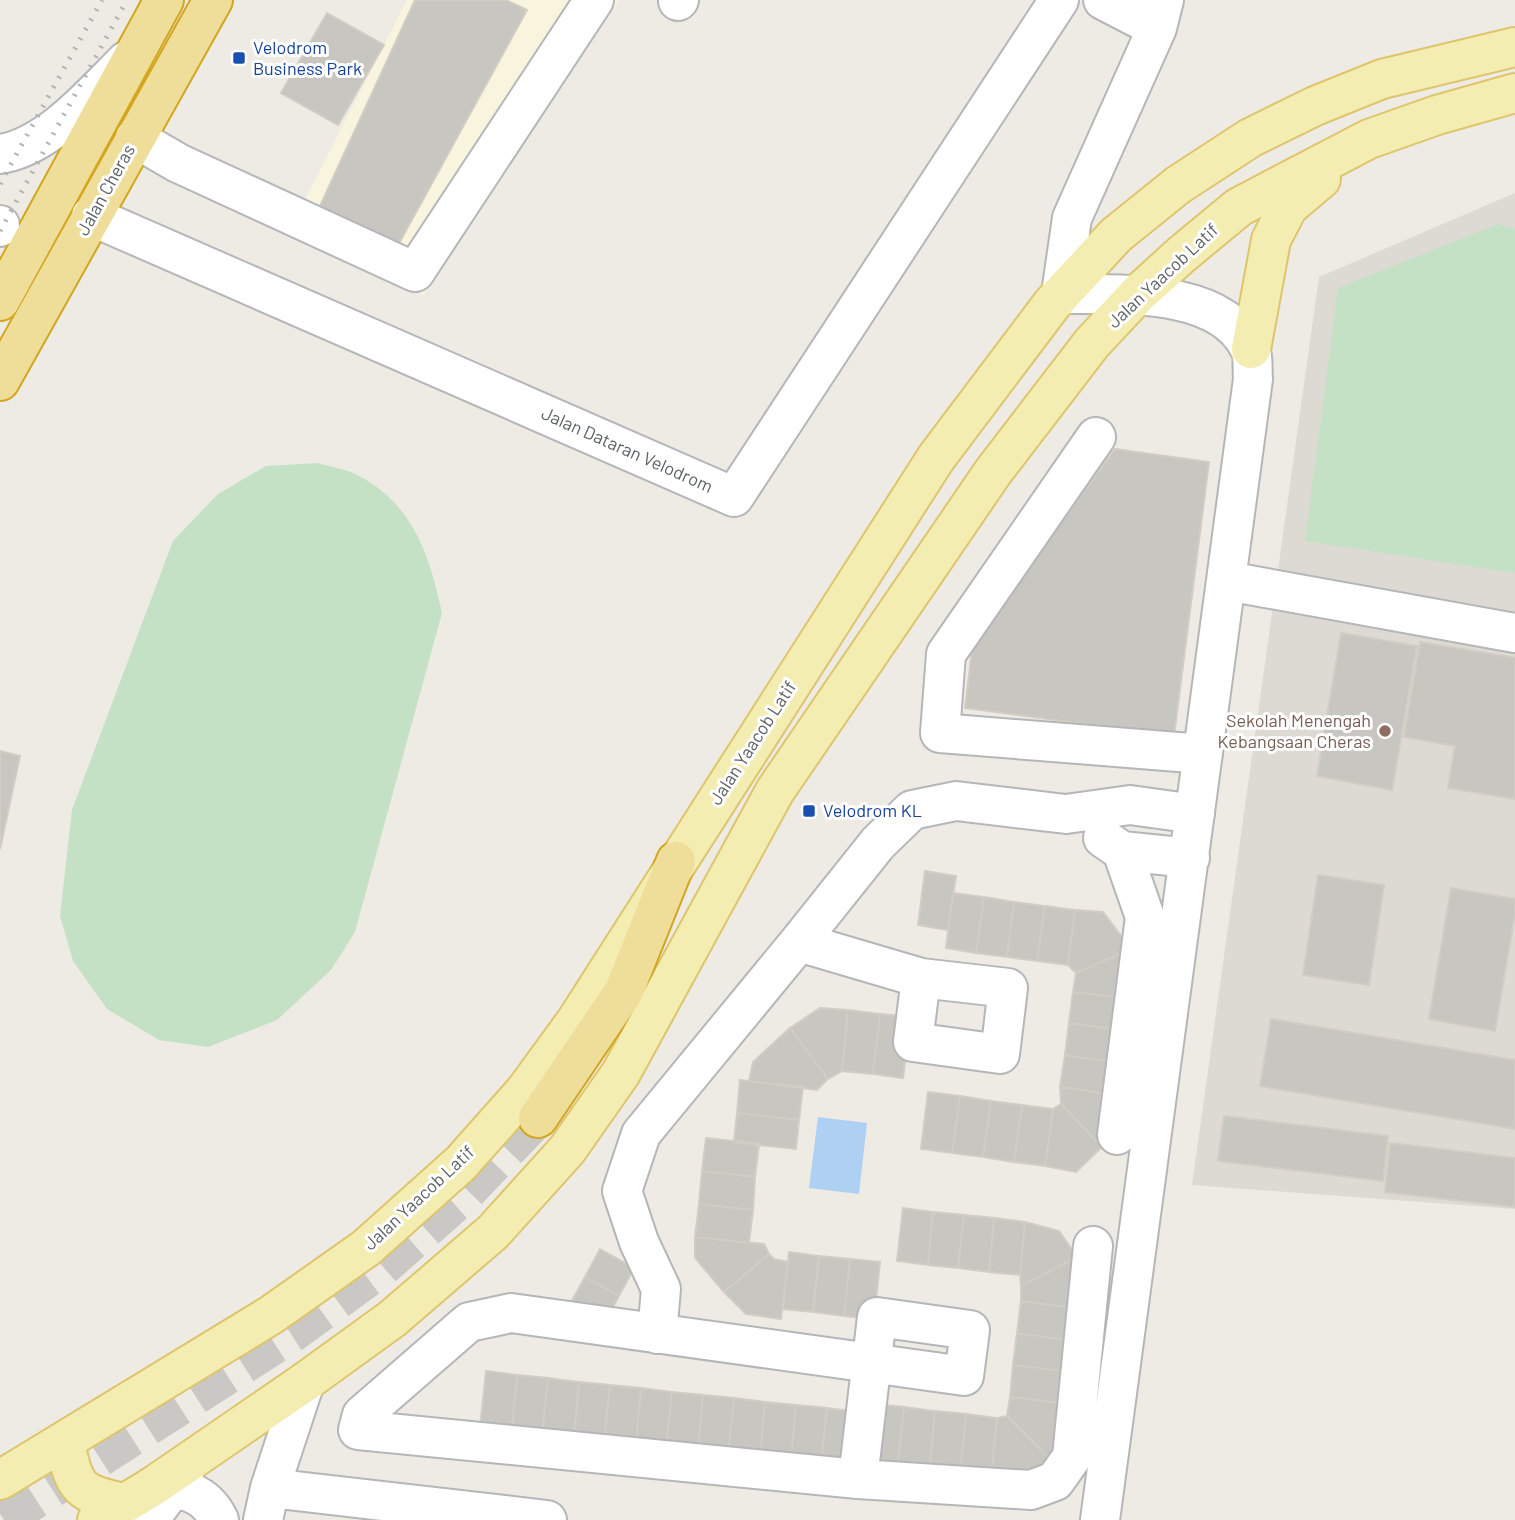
<svg xmlns="http://www.w3.org/2000/svg" width="1515" height="1520" font-family="Barlow,sans-serif">
<style>
.commercial{fill:#f9f4dd}
.education{fill:#dcdad3}
.green{fill:#c4e1c6}
.water{fill:#aed1f3}
.building{fill:#c8c6c1;stroke:#d1cdc4;stroke-width:2}
.lines{fill:none;stroke-linecap:round;stroke-linejoin:round}
.highway-tunnel{stroke:#c9c8c4;stroke-width:38;stroke-dasharray:38 19;stroke-linecap:butt}
.minor-casing{stroke:#b5b6ba;stroke-width:42}
.major-casing{stroke:#dec56c;stroke-width:42}
.highway-casing{stroke:#d3a61e;stroke-width:42}
.minor{stroke:#fff;stroke-width:38}
.major{stroke:#f4edb2;stroke-width:38}
.highway{stroke:#efde99;stroke-width:38}
.rail{stroke:#b2b3b3;stroke-width:5;stroke-dasharray:2 9;stroke-linecap:butt}
.transit-dot{fill:#1a4fb4;stroke:#fff;stroke-width:2.5}
.education-dot{fill:#8d6e63;stroke:#fff;stroke-width:2.5}
.labels{text-anchor:middle;stroke-width:6;stroke-linejoin:round;paint-order:stroke}
.transit-label{font-size:18px;fill:#164399;stroke:#fff;text-anchor:start}
.street-label{font-size:18px;fill:#5c5f63;stroke:#fff}
.education-label{font-size:18px;fill:#785e54;stroke:#fff;text-anchor:end}
</style>
<rect width="100%" height="100%" fill="#edebe4"/>
<!-- commercial -->
<path class="commercial" d="M 407,0 L 619,0 L 424,295 L 292,225 Z"/>
<!-- education -->
<path class="education" d="M 1515,193 L 1515,1209 L 1192,1185 L 1319,277 Z"/>
<!-- green -->
<path class="green" d="M 1498,224 L 1515,229 L 1515,573 L 1305,541 L 1338,288 Z
M 318,463 C 331,467 347,469 359,476 C 414,505 430,557 442,613 L 355,932 L 331,970 L 277,1020 L 208,1047 L 159,1040 L 107,1009 L 73,961 L 60,916 L 72,810 L 173,541 L 218,494 L 266,466 Z"/>
<!-- water -->
<path class="water" d="M 818,1117 L 867,1123 L 859,1194 L 809,1188 Z"/>
<!-- building -->
<path class="building" d="M 415,0 L 506,0 L 527,10 L 396,249 L 320,206 Z
M 327,13 L 384,45 L 338,125 L 281,93 Z
M 1115,449 L 1209,462 L 1174,736 L 965,708 L 973,643 Z
M 1341,633 L 1417,646 L 1392,790 L 1317,776 Z
M 1420,642 L 1515,658 L 1515,799 L 1448,788 L 1455,746 L 1404,737 Z
M 0,751 L 20,756 L 0,849 Z
M 925,871 L 956,876 L 948,930 L 918,925 Z
M 1318,875 L 1384,885 L 1369,985 L 1303,975 Z
M 1451,888 L 1515,899 L 1515,914 L 1495,1031 L 1429,1019 Z
M 953,893 L 984,897 L 976,953 L 946,948 Z
M 984,897 L 1014,902 L 1007,957 L 976,953 Z
M 1014,902 L 1045,906 L 1037,961 L 1007,957 Z
M 1045,906 L 1075,910 L 1068,965 L 1037,961 Z
M 1075,910 L 1103,912 L 1131,949 L 1076,973 L 1068,965 Z
M 1131,949 L 1129,999 L 1073,992 L 1076,973 Z
M 1073,992 L 1129,999 L 1124,1031 L 1069,1023 Z
M 820,1008 L 848,1010 L 842,1071 L 828,1079 L 790,1028 Z
M 848,1010 L 880,1014 L 873,1074 L 842,1071 Z
M 880,1014 L 910,1017 L 903,1078 L 873,1074 Z
M 1271,1019 L 1515,1060 L 1515,1129 L 1260,1086 Z
M 1069,1023 L 1124,1031 L 1120,1063 L 1065,1055 Z
M 790,1028 L 828,1079 L 817,1090 L 749,1081 L 753,1062 Z
M 1065,1055 L 1120,1063 L 1116,1095 L 1060,1087 Z
M 740,1080 L 803,1087 L 799,1120 L 737,1113 Z
M 1060,1087 L 1116,1095 L 1113,1134 L 1102,1147 L 1061,1104 Z
M 928,1092 L 960,1096 L 952,1153 L 921,1149 Z
M 960,1096 L 991,1101 L 983,1157 L 952,1153 Z
M 991,1101 L 1022,1105 L 1014,1162 L 983,1157 Z
M 1061,1104 L 1102,1147 L 1076,1172 L 1045,1166 L 1053,1109 Z
M 1022,1105 L 1053,1109 L 1045,1166 L 1014,1162 Z
M 737,1113 L 799,1120 L 796,1149 L 734,1142 Z
M 1224,1116 L 1388,1136 L 1383,1181 L 1218,1161 Z
M 706,1138 L 759,1144 L 755,1177 L 702,1171 Z
M 1390,1143 L 1515,1158 L 1515,1207 L 1385,1192 Z
M 702,1171 L 755,1177 L 753,1210 L 699,1204 Z
M 699,1204 L 753,1210 L 749,1243 L 695,1237 Z
M 903,1208 L 933,1212 L 928,1265 L 897,1261 Z
M 933,1212 L 964,1215 L 958,1268 L 928,1265 Z
M 964,1215 L 994,1218 L 989,1272 L 958,1268 Z
M 994,1218 L 1025,1222 L 1020,1275 L 989,1272 Z
M 1025,1222 L 1059,1231 L 1077,1257 L 1021,1286 L 1020,1275 Z
M 695,1237 L 764,1244 L 769,1254 L 724,1292 L 695,1258 Z
M 600,1249 L 634,1268 L 619,1296 L 585,1277 Z
M 789,1252 L 819,1256 L 813,1312 L 783,1309 Z
M 769,1254 L 774,1259 L 788,1262 L 781,1319 L 746,1314 L 724,1292 Z
M 819,1256 L 850,1259 L 844,1316 L 813,1312 Z
M 1077,1257 L 1079,1309 L 1021,1301 L 1021,1286 Z
M 850,1259 L 880,1262 L 874,1319 L 844,1316 Z
M 585,1277 L 619,1296 L 603,1325 L 569,1306 Z
M 1021,1301 L 1079,1309 L 1076,1341 L 1017,1333 Z
M 1017,1333 L 1076,1341 L 1072,1372 L 1013,1365 Z
M 1013,1365 L 1072,1372 L 1069,1404 L 1010,1397 Z
M 486,1371 L 517,1375 L 511,1440 L 479,1437 Z
M 517,1375 L 548,1378 L 541,1444 L 511,1440 Z
M 548,1378 L 579,1382 L 573,1447 L 541,1444 Z
M 579,1382 L 610,1385 L 603,1450 L 573,1447 Z
M 610,1385 L 641,1388 L 635,1453 L 603,1450 Z
M 641,1388 L 672,1392 L 665,1457 L 635,1453 Z
M 672,1392 L 703,1395 L 697,1460 L 665,1457 Z
M 703,1395 L 734,1398 L 727,1463 L 697,1460 Z
M 1010,1397 L 1069,1404 L 1063,1444 L 1049,1458 L 1007,1416 Z
M 734,1398 L 765,1402 L 759,1467 L 727,1463 Z
M 765,1402 L 796,1405 L 790,1470 L 759,1467 Z
M 873,1404 L 904,1407 L 897,1469 L 866,1466 Z
M 796,1405 L 827,1408 L 820,1473 L 790,1470 Z
M 904,1407 L 935,1411 L 929,1472 L 897,1469 Z
M 827,1408 L 858,1412 L 852,1477 L 820,1473 Z
M 935,1411 L 966,1414 L 960,1476 L 929,1472 Z
M 966,1414 L 997,1418 L 991,1479 L 960,1476 Z
M 1007,1416 L 1049,1458 L 1022,1484 L 991,1479 L 997,1418 Z"/>
<g class="lines">
<!-- highway-tunnel -->
<path class="highway-tunnel" d="M 4,1520 L 293,1333 L 383,1267 L 460,1199 L 538,1118"/>
<!-- minor casing -->
<g class="minor-casing">
<path id="minor" d="M 1103,0 L 1157,28
M 678,1 L 679,0
M 135,138 L 178,163 L 415,272 L 594,0
M 0,154 C 48,147 93,94 126,61
M 91,216 L 734,497 L 1059,0
M 0,225 L 0,227
M 1096,437 L 946,654 L 940,733 L 1203,754
M 1227,581 L 1515,633
M 1103,838 L 1122,851 L 1190,858
M 799,942 L 878,843 L 912,810 L 956,801 L 1066,814 L 1130,805 L 1195,814
M 1117,1135 L 1145,917 L 1122,851
M 657,1334 L 661,1289 L 639,1242 L 622,1191 L 641,1134 L 799,942 L 921,978 L 1008,988 L 1000,1054 L 913,1042 L 921,978
M 858,1479 L 877,1317 L 970,1330 L 964,1376 L 511,1313 L 469,1322 L 362,1415 L 358,1430 L 858,1479 L 1031,1490 L 1055,1481 L 1072,1457 L 1093,1246
M 152,1487 C 182,1488 205,1491 219,1520
M 270,1488 L 547,1520
M 149,1520 L 184,1473
M 263,1520 L 270,1488 L 305,1382
M 1100,1520 L 1253,379 C 1252,370 1254,355 1249,347 C 1219,287 1119,295 1061,294 L 1072,218 L 1157,28 L 1164,0"/>
</g>
<!-- major casing -->
<g class="major-casing">
<path id="major" d="M 1251,349 L 1271,240 L 1288,207 L 1321,179
M 65,1442 C 74,1489 79,1494 125,1503
M 0,1480 L 271,1315 L 366,1248 L 461,1163 L 525,1091 L 576,1021 L 936,458 L 1052,304 L 1116,235 L 1178,185 L 1250,138 L 1315,106 L 1382,79 L 1515,47
M 97,1520 L 152,1487 L 305,1382 L 392,1319 L 493,1232 L 567,1150 L 621,1073 L 775,791 L 993,472 L 1092,343 L 1137,295 L 1181,255 L 1239,207 L 1369,139 L 1437,115 L 1515,93"/>
</g>
<!-- highway casing -->
<g class="highway-casing">
<path id="highway" d="M 0,301 L 164,0
M 0,381 L 213,0
M 538,1118 L 624,991 L 676,861"/>
</g>
<!-- minor -->
<use href="#minor" class="minor"/>
<!-- major -->
<use href="#major" class="major"/>
<!-- highway -->
<use href="#highway" class="highway"/>
<!-- rail -->
<path class="rail" d="M 0,184 L 102,0
M 0,231 L 127,0"/>
</g>
<!-- markers -->
<g class="transit-dot">
<rect x="232" y="51" width="14" height="14" rx="3.5"/>
<rect x="802" y="804" width="14" height="14" rx="3.5"/>
</g>
<circle class="education-dot" cx="1385" cy="731" r="7"/>
<g class="labels">
<!-- transit labels -->
<g class="transit-label">
<text x="253" y="54">Velodrom<tspan x="253" dy="21">Business Park</tspan></text>
<text x="823" y="817">Velodrom KL</text>
</g>
<!-- street labels -->
<g class="street-label">
<text transform="translate(106 190) rotate(-61)" y="6">Jalan Cheras</text>
<text transform="translate(1163 276) rotate(-43)" y="6">Jalan Yaacob Latif</text>
<text transform="translate(627 450) rotate(24)" y="6">Jalan Dataran Velodrom</text>
<text transform="translate(753 743) rotate(-57)" y="6">Jalan Yaacob Latif</text>
<text transform="translate(419 1198) rotate(-43)" y="6">Jalan Yaacob Latif</text>
</g>
<!-- education labels -->
<g class="education-label">
<text x="1371" y="727">Sekolah Menengah<tspan x="1371" dy="21">Kebangsaan Cheras</tspan></text>
</g>
</g>
</svg>
